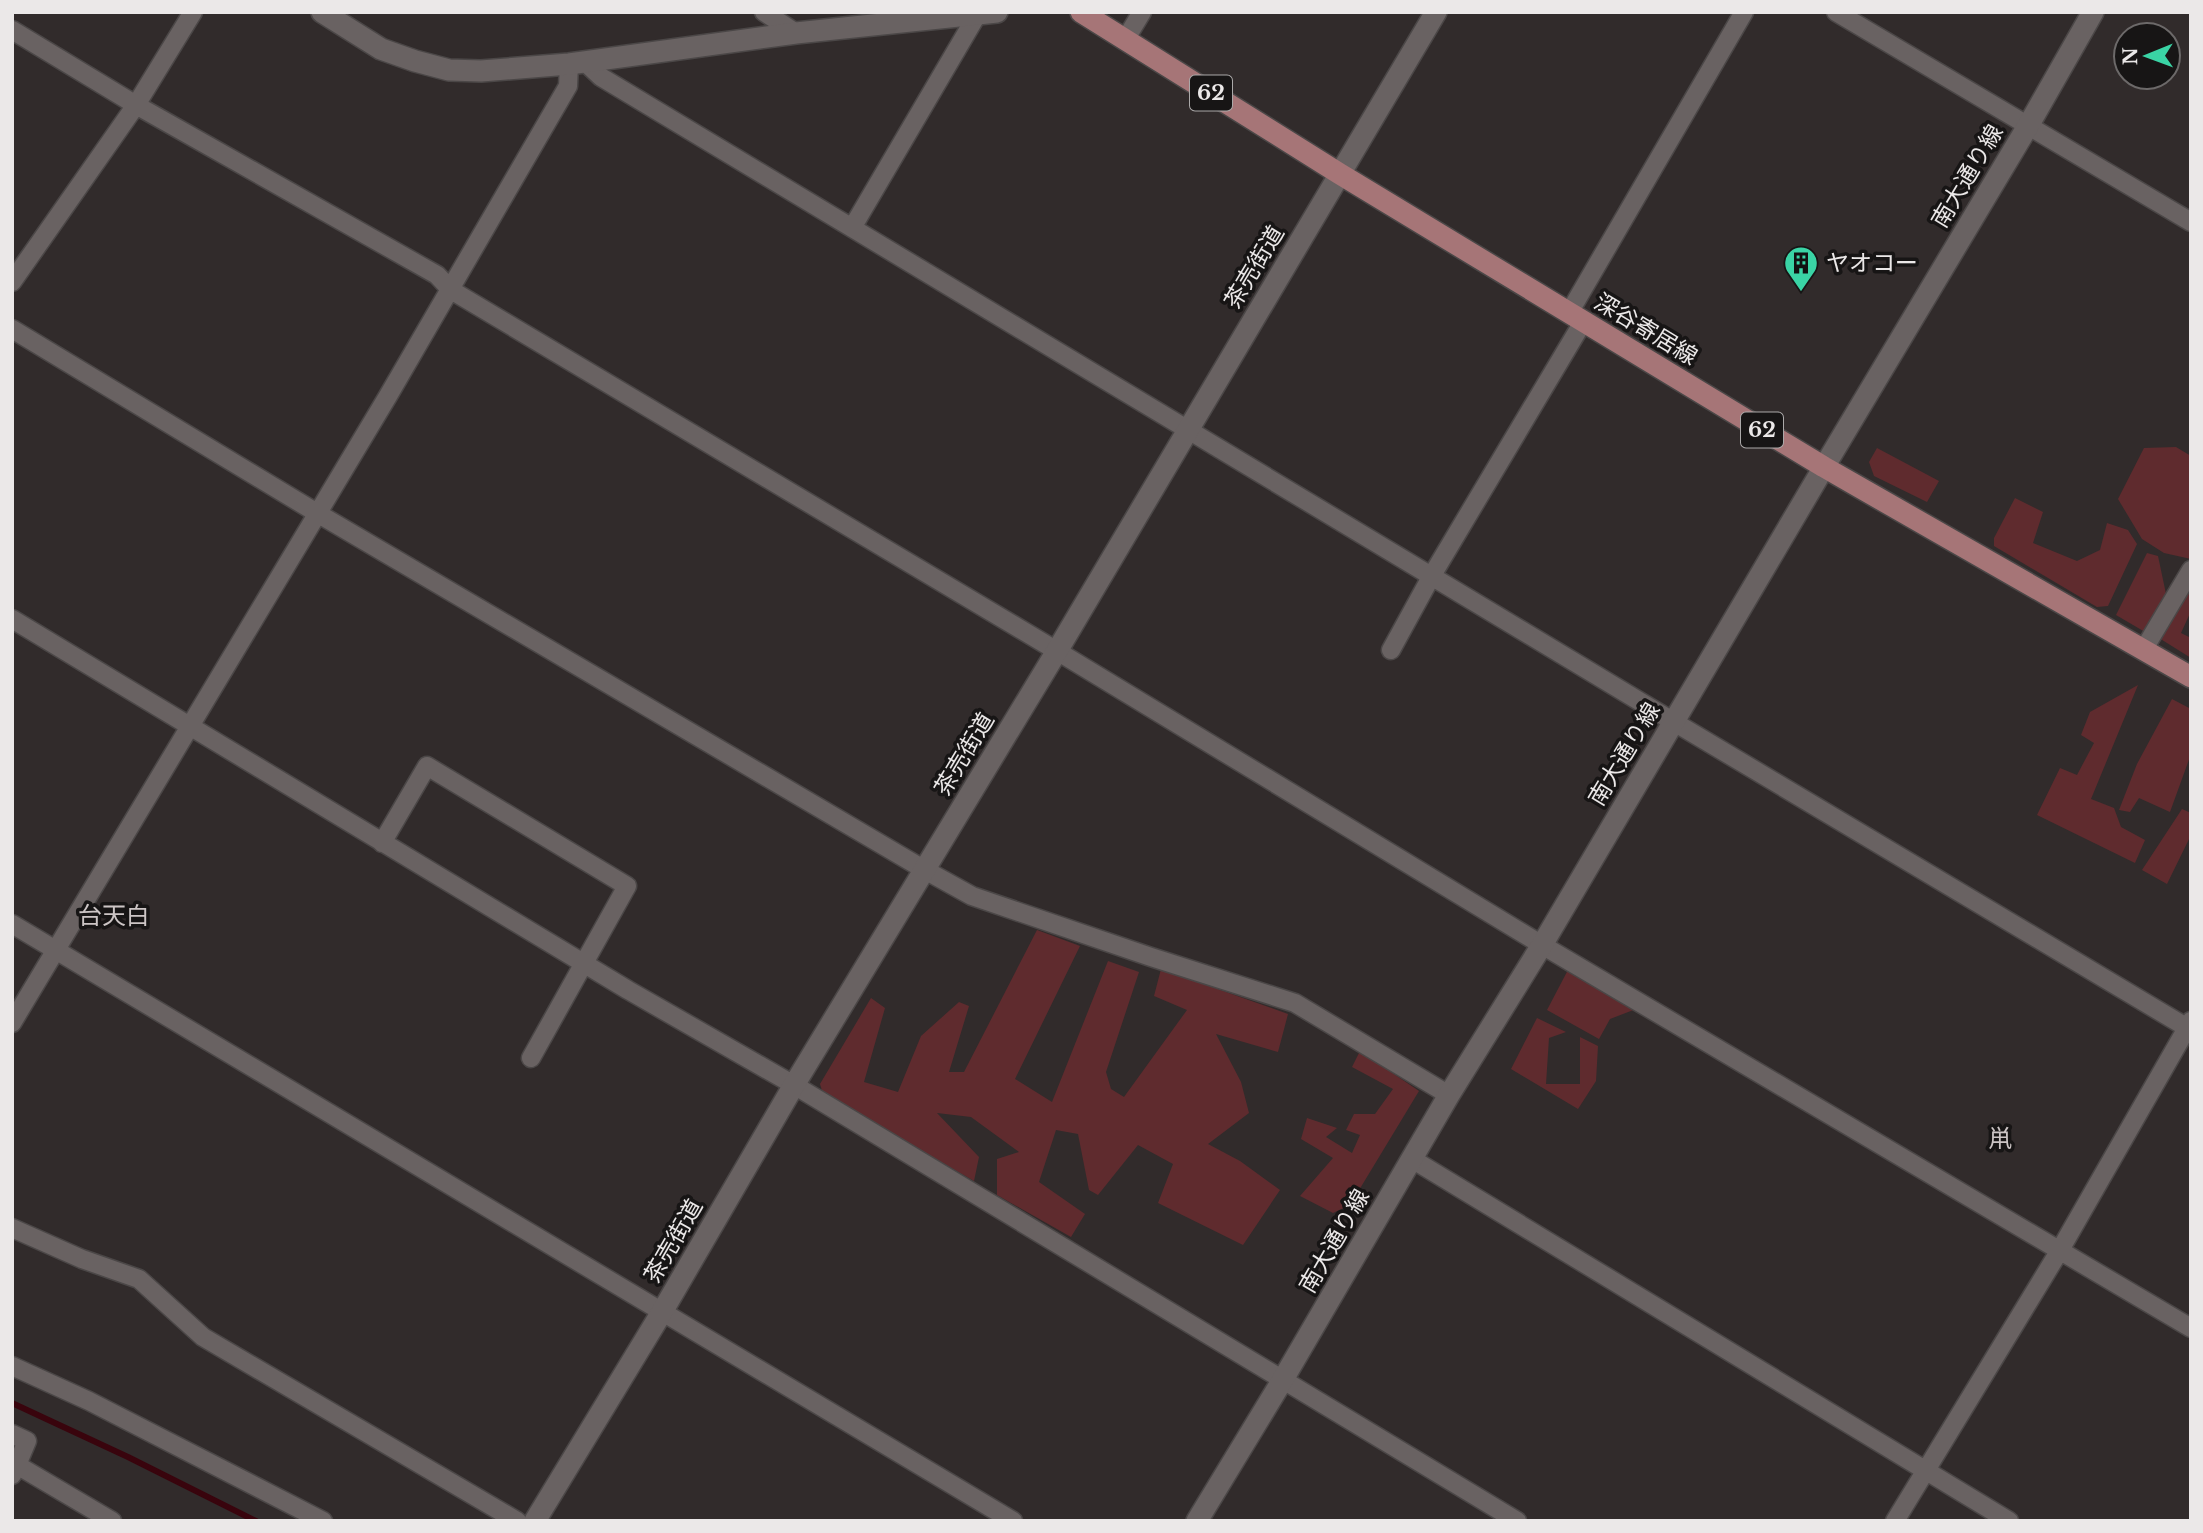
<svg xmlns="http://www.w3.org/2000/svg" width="2203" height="1533" font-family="'Libre Baskerville','Noto Sans JP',serif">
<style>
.green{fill:#5f2b2e}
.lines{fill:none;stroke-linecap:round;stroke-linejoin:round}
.stream{stroke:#39040d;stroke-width:6}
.minor-casing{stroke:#4b4747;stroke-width:21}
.tertiary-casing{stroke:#4b4747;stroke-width:24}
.primary-casing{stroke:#4b4747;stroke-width:24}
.minor{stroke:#696262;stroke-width:18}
.tertiary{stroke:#696262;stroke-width:21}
.primary{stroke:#a67577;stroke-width:21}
.labels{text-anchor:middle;stroke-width:7;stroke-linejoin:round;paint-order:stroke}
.shield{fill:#171515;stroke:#aba9a9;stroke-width:2}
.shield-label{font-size:21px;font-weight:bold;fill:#ebe8e8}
.street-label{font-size:23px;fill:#ebe8e8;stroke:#171515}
.poi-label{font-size:23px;fill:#ebe8e8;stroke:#171515;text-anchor:start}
.neighbourhood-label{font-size:24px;fill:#ccc5c5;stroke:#171515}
</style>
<rect width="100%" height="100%" fill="#312b2b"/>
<!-- green -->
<path class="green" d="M 2176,447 L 2191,456 L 2191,559 L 2164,553 L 2142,539 L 2118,499 L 2144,448 Z
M 1877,448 L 1939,481 L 1927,502 L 1874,476 L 1869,462 Z
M 2015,498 L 2043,512 L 2033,543 L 2077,561 L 2100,550 L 2107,523 L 2128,530 L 2137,544 L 2108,606 L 2097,607 L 1994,546 L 1994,538 Z
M 2147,553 L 2158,556 L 2166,594 L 2145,632 L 2116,615 Z
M 2191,587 L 2191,611 L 2181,633 L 2191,638 L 2191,658 L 2159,638 Z
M 2138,685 L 2091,799 L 2114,808 L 2121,827 L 2145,840 L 2135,863 L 2037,815 L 2060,768 L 2077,775 L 2094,743 L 2081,735 L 2090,712 Z
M 2172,699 L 2191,709 L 2191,754 L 2170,812 L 2139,798 L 2130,812 L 2119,810 L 2137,764 Z
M 2182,809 L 2191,813 L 2191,835 L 2167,884 L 2142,870 Z
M 1037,930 L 1080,946 L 1015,1079 L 1052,1102 L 1108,961 L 1139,972 L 1106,1072 L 1111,1089 L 1124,1097 L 1187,1010 L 1154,996 L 1161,969 L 1288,1014 L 1278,1052 L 1216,1034 L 1241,1082 L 1249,1113 L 1208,1144 L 1240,1161 L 1280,1190 L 1243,1245 L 1158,1203 L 1173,1164 L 1138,1145 L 1098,1195 L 1089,1190 L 1078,1134 L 1056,1130 L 1039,1182 L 1085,1214 L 1071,1237 L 997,1195 L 997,1159 L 1019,1152 L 971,1117 L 937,1113 L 979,1157 L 974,1181 L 823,1094 L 820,1084 L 871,998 L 885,1008 L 864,1082 L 898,1092 L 921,1036 L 959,1002 L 969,1006 L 949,1072 L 964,1072 Z
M 1569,968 L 1636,1009 L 1610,1019 L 1599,1039 L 1547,1010 Z
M 1537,1018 L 1566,1032 L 1549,1038 L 1546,1084 L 1580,1084 L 1580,1037 L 1598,1046 L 1596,1081 L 1578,1109 L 1511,1069 Z
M 1360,1051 L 1419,1091 L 1350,1205 L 1333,1213 L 1300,1196 L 1333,1158 L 1301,1139 L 1307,1118 L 1337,1128 L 1326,1137 L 1352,1153 L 1360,1135 L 1346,1130 L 1354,1114 L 1375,1114 L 1393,1089 L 1352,1067 Z"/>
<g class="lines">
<!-- stream -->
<path class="stream" d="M 12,1403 L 128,1457 L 256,1521"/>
<!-- minor casing -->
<g class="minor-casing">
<path id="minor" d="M 764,12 L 796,33
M 1836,12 L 2191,222
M 12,30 L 136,105 L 437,275 L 451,290 L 1057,651 L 1542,945 L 2191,1328
M 1125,40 L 1142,12
M 584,61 L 601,77 L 1674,722 L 2191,1030
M 852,228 L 977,15
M 12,282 L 136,105 L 193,12
M 1569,313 L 1744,12
M 12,329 L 317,513 L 925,870 L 972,896 L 1151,957 L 1295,1003 L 1449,1095
M 12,619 L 628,990 L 794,1085 L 1517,1521
M 2144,649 L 2191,570
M 1391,650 L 1431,577 L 1583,322
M 382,843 L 427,766 L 627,886 L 531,1058
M 12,924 L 1013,1521
M 12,1023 L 388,396 L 568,86 L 569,64
M 1412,1159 L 2009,1521
M 12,1228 L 82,1259 L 139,1279 L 203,1337 L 517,1521
M 12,1366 L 89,1401 L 323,1521
M 12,1434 L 27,1441 L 17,1465
M 12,1475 L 17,1465 L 112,1521
M 1895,1521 L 2060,1250 L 2191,1021"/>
</g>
<!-- tertiary casing -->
<g class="tertiary-casing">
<path id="tertiary" d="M 322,12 L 381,49 L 415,61 L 449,70 L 481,71 L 569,64 L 796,33 L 997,12
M 535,1521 L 662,1312 L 794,1085 L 1057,651 L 1436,12
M 1197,1521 L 1282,1381 L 1449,1095 L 1542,945 L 1824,467 L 2028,126 L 2093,12"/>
</g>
<!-- primary casing -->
<g class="primary-casing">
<path id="primary" d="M 1081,12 L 1340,174 L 1824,467 L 2191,677"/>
</g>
<!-- minor -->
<use href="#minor" class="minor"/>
<!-- tertiary -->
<use href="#tertiary" class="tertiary"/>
<!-- primary -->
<use href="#primary" class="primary"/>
</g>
<!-- icons -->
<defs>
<g id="building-pin" transform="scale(1.75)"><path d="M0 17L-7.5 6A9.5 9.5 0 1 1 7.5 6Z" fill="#3ad4a5" stroke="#171515"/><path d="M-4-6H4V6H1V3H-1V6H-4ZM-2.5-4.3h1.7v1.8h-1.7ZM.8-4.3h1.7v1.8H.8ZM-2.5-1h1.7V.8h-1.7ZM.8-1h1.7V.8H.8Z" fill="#111"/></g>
</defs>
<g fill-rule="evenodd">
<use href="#building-pin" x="1801" y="263"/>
</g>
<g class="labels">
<!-- shield labels -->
<g class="shield">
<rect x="1190" y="75.5" width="42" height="35" rx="5"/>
<rect x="1741" y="412.5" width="42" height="35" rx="5"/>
</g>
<g class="shield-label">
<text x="1211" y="100">62</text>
<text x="1762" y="437">62</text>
</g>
<!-- street labels -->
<g class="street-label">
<text transform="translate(1967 176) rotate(-59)" y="8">南大通り線</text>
<text transform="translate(1254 267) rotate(-59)" y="8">茶売街道</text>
<text transform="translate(1646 329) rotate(31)" y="8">深谷寄居線</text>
<text transform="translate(964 754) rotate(-59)" y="8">茶売街道</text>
<text transform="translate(1624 754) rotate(-59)" y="8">南大通り線</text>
<text transform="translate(673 1241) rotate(-60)" y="8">茶売街道</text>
<text transform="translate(1334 1241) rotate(-60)" y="8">南大通り線</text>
</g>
<!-- poi labels -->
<g class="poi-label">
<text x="1826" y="271">ヤオコー</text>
</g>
<!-- neighbourhood labels -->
<g class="neighbourhood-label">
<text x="114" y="924">台天白</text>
<text x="2000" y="1147">鼡</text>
</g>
</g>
<!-- border -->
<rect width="2203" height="1533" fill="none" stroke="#ebe8e8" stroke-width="28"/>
<!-- north arrow -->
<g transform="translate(2147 56) rotate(269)"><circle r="33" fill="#171515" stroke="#6c6969" stroke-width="2"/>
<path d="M0-5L12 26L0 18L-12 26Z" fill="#3ad4a5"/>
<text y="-10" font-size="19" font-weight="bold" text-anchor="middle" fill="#ebe8e8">N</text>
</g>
</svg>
